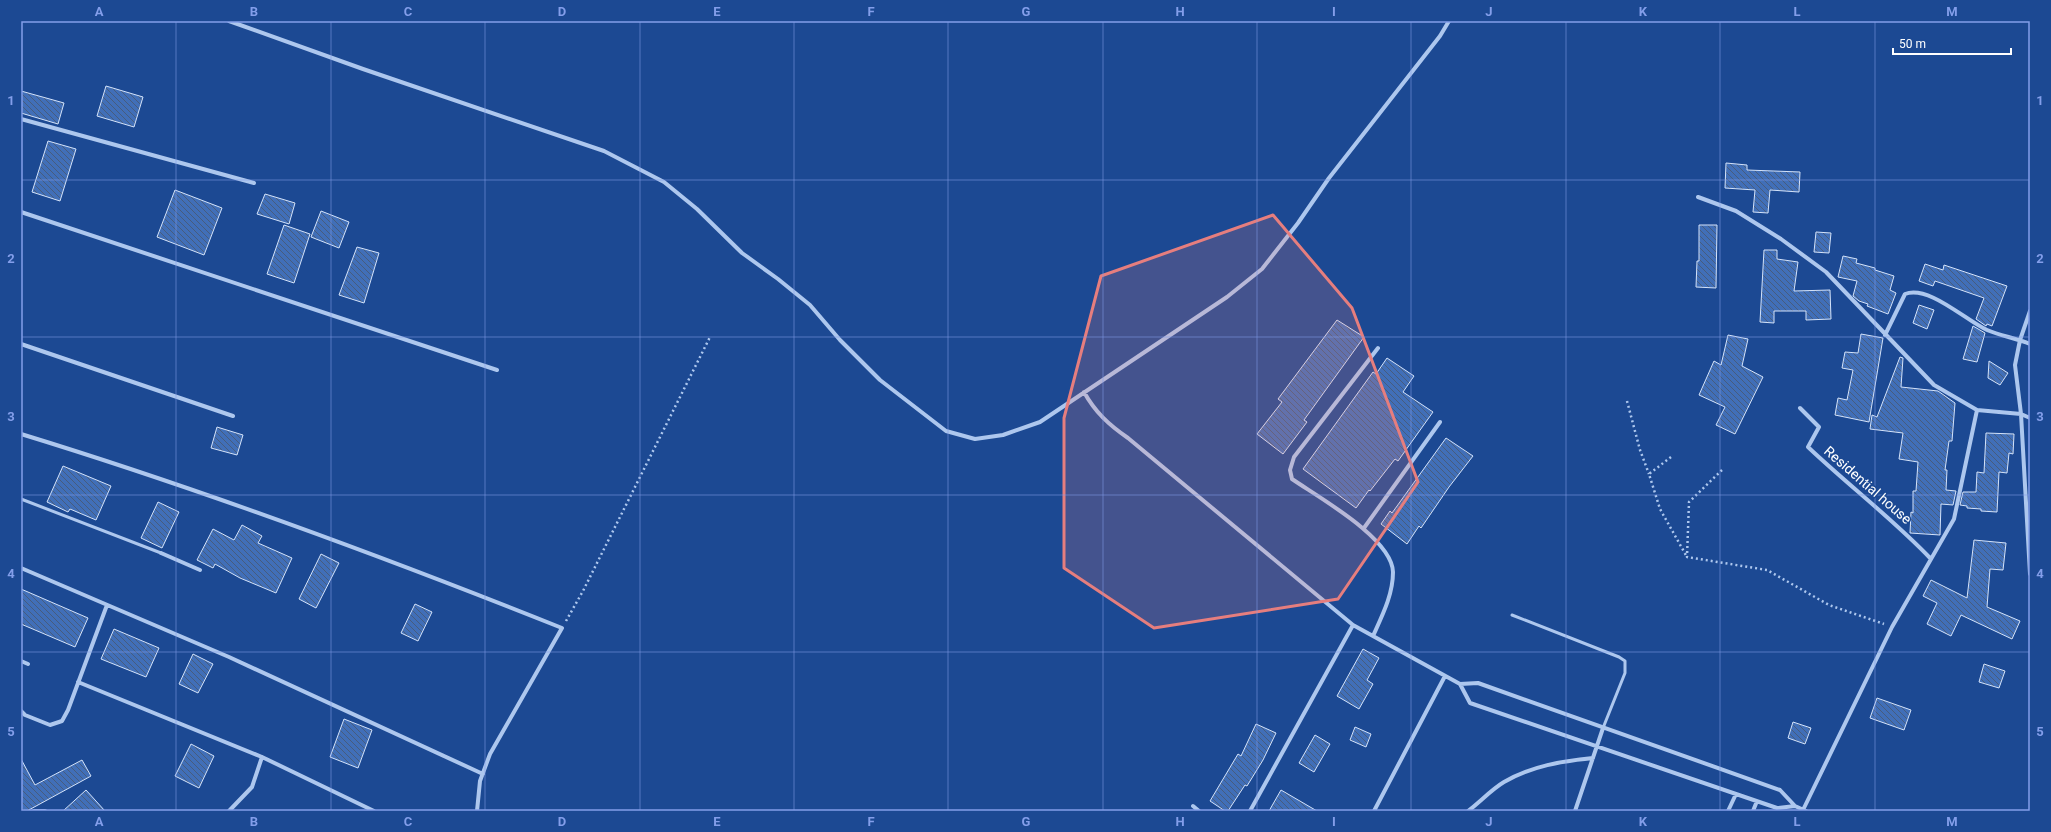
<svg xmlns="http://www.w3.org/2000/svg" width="2051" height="832" font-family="Roboto,sans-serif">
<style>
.building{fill:url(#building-back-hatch);stroke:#d4e3fa}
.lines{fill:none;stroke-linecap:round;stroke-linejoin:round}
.path{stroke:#adc7ee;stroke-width:2.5;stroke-dasharray:2 3;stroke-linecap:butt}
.service{stroke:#adc7ee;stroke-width:3}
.minor{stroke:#adc7ee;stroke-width:4}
.marked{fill:#e67e7e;fill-opacity:0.2;stroke:#e67e7e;stroke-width:3;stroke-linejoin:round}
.grid{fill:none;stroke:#839eea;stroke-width:1;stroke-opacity:0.55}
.labels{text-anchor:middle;stroke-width:3;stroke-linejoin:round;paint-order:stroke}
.street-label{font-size:14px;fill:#fff;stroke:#1c4993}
.neatline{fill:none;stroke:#839eea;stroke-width:1.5}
.grid-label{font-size:13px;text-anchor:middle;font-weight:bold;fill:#839eea}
</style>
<defs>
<pattern id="building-back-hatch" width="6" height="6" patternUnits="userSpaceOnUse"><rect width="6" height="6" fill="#416fb8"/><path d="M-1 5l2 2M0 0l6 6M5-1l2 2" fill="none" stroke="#475c7d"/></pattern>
</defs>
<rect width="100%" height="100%" fill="#1c4993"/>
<!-- building -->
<path class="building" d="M 106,86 L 143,97 L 134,127 L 97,116 Z
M 21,91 L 64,103 L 58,124 L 21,113 Z
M 48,141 L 76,149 L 60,201 L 32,192 Z
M 1726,163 L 1747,165 L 1747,170 L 1800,172 L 1799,192 L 1770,190 L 1768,213 L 1753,212 L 1755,190 L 1725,188 Z
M 175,190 L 222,208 L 204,255 L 157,237 Z
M 265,194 L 295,203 L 289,224 L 257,214 Z
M 321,211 L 349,222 L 339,248 L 311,237 Z
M 284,225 L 310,234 L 294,283 L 267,274 Z
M 1699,225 L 1717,225 L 1716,288 L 1696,287 L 1697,261 L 1699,261 Z
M 1816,232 L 1831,233 L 1829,253 L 1814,252 Z
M 357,247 L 379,253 L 364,303 L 339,295 Z
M 1764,250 L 1777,250 L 1777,259 L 1798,262 L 1794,291 L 1830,290 L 1831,319 L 1806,320 L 1806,311 L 1774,311 L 1774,323 L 1760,322 Z
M 1843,256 L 1857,259 L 1856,263 L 1875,268 L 1875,270 L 1894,276 L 1890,290 L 1896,293 L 1888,314 L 1867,306 L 1868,304 L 1859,301 L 1853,296 L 1857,281 L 1838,277 Z
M 1925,264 L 1943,270 L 1944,265 L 2007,286 L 1992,326 L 1987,324 L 1986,326 L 1976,319 L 1984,298 L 1935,281 L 1933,286 L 1919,281 Z
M 1919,305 L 1934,310 L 1927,329 L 1913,323 Z
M 1337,320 L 1364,337 L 1304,420 L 1307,422 L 1283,454 L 1257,434 L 1282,402 L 1278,399 Z
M 1973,326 L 1985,333 L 1977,362 L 1963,359 Z
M 1861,334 L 1883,338 L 1869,422 L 1835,415 L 1838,398 L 1847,400 L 1853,370 L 1842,368 L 1845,352 L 1858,353 Z
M 1728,335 L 1748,339 L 1742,366 L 1763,377 L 1735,434 L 1716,425 L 1725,407 L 1699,395 L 1714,361 L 1721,365 Z
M 1900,357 L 1903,358 L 1901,387 L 1938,391 L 1955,403 L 1952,441 L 1949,441 L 1945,470 L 1947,470 L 1946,490 L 1956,491 L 1953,505 L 1941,504 L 1940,535 L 1910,533 L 1911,512 L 1913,513 L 1913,491 L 1916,491 L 1918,462 L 1899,459 L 1903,433 L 1870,429 L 1872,415 L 1877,417 Z
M 1387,358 L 1414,376 L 1403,392 L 1433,412 L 1398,461 L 1395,459 L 1370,491 L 1369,490 L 1356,508 L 1303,469 L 1373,372 L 1376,374 Z
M 1989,361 L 2008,373 L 2000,385 L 1988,378 Z
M 217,427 L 243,435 L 237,455 L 211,448 Z
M 1986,433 L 2014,434 L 2013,454 L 2009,453 L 2007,473 L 1999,472 L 1997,512 L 1981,511 L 1981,509 L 1967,508 L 1967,506 L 1960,505 L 1963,492 L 1976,492 L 1977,472 L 1984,473 Z
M 1446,438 L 1473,456 L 1449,487 L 1421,528 L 1419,526 L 1407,544 L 1381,524 L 1390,511 L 1392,513 Z
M 63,466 L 111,486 L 96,520 L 70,509 L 68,512 L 47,502 Z
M 158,502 L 179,512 L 162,548 L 141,538 Z
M 242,525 L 262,536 L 258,543 L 292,558 L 276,593 L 240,578 L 215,564 L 213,568 L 197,560 L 213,529 L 234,540 Z
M 1974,540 L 2006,543 L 2003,570 L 1990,569 L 1987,607 L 2020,621 L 2012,639 L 1961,615 L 1951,636 L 1927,624 L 1937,603 L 1923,596 L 1931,580 L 1967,598 Z
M 321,554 L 339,563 L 316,608 L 299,599 Z
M 21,589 L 88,618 L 75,647 L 21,624 Z
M 415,604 L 432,612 L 418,641 L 401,633 Z
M 114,629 L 159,648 L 146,677 L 101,659 Z
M 1363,649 L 1379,658 L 1367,680 L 1373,684 L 1359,709 L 1337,696 Z
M 193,654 L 213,664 L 198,693 L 179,684 Z
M 1984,664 L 2005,671 L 1999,688 L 1979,682 Z
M 1877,698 L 1911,710 L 1904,730 L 1870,718 Z
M 344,719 L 372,730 L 358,768 L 330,757 Z
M 1793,722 L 1811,728 L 1805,744 L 1788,738 Z
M 1256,724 L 1276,733 L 1263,760 L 1247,786 L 1245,785 L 1228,811 L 1225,811 L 1210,801 L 1238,754 L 1241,756 Z
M 1355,727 L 1371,734 L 1366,747 L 1350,740 Z
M 1315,735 L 1330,744 L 1314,772 L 1299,763 Z
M 191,744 L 214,756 L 199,788 L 175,776 Z
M 21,759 L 35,785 L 82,760 L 91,776 L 27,811 L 21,811 Z
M 86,790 L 105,811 L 63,811 Z
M 1281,790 L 1317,811 L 1269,811 Z"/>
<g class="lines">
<!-- path -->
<path class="path" d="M 1627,401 L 1640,450 L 1649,474
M 1671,457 L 1649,474 L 1660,509 L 1687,557
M 1722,470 L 1689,502 L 1687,557 L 1767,570 L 1829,605 L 1884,624
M 566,621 L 583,591 L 710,337"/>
<!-- service -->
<path class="service" d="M 21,499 L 161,553
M 1512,615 L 1619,657 L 1625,661 L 1625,673 L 1603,728"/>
<!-- minor -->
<path class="minor" d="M 229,21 L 363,69 L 604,151 L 664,182 L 697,209 L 742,253 L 778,279 L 810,305 L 840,340 L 880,380 L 946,431 L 975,439 L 1003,435 L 1040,422 L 1227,297 L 1262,269 L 1298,223 L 1329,178 L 1440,36 L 1449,21
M 21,119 L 254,183
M 1698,197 L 1736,211 L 1781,239 L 1826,272 L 1934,385 L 1977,410 L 2021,414 L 2030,418
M 21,212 L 497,370
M 2030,311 L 2020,340 L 2015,365 L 2021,414 L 2030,574
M 1885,335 L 1905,294 C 1929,285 1965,320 1987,330 C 2001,336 2016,338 2030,344
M 21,344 L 233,416
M 1084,392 C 1095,412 1109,425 1128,438 L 1353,625 L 1460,684 L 1470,703 L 1777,808 L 1795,806
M 1800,408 L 1819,427 L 1808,447 C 1848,485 1893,519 1931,559
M 21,434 C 204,490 384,557 562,628 L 490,754 L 480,781 L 477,811
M 1364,528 L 1440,422
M 161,553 L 200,570
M 21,568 L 229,657 L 483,774
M 1373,636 C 1382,616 1393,595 1393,572 C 1392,538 1318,497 1292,479 L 1290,470 L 1294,457 L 1378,348
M 21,661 L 28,664
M 78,682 L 262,757 L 374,811
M 1460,684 L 1478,683 L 1780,790 L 1795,806 L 1806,811
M 21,711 L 25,715 L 50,725 L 62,721 L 68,710 L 107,605
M 1193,806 L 1199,811
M 1803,810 L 1892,627 L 1954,519 L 1977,410
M 34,811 L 45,811
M 229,811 L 252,787 L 262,757
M 1250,811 L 1353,625
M 1374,811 L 1445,676
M 1468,811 C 1480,802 1492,789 1504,782 C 1531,766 1563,761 1593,758
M 1575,811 L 1603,728
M 1728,811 L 1736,794
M 1753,811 L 1757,801"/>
</g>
<!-- marked area -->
<path class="marked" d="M 1273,215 L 1352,308 L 1418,482 L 1338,599 L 1154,628 L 1064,568 L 1064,418 L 1101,276 Z"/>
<!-- grid -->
<path class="grid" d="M 176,21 L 176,811M 331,21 L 331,811M 485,21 L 485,811M 640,21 L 640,811M 794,21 L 794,811M 948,21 L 948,811M 1103,21 L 1103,811M 1257,21 L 1257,811M 1411,21 L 1411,811M 1566,21 L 1566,811M 1720,21 L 1720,811M 1875,21 L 1875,811M 21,180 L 2030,180M 21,337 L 2030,337M 21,495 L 2030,495M 21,652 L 2030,652"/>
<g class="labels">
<!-- street labels -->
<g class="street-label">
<text transform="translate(1868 485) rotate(41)" y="5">Residential house</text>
</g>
</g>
<!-- border -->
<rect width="2051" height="832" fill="none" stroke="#1c4993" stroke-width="44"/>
<!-- scale -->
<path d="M1893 48v6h118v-6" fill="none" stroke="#ffffff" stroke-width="2"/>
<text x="1899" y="48" font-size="12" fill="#ffffff" stroke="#1c4993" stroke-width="3" paint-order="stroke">50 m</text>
<rect x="22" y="22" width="2007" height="788" class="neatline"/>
<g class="grid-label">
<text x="99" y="16">A</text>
<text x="254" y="16">B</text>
<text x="408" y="16">C</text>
<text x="562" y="16">D</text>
<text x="717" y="16">E</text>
<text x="871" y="16">F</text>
<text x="1026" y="16">G</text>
<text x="1180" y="16">H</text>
<text x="1334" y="16">I</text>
<text x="1489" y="16">J</text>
<text x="1643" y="16">K</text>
<text x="1797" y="16">L</text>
<text x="1952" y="16">M</text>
<text x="11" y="105">1</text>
<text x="2040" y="105">1</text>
<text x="11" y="263">2</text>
<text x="2040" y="263">2</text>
<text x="11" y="421">3</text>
<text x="2040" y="421">3</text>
<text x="11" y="578">4</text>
<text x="2040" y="578">4</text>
<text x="11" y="736">5</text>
<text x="2040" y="736">5</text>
<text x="99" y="826">A</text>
<text x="254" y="826">B</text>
<text x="408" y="826">C</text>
<text x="562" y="826">D</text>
<text x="717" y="826">E</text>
<text x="871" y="826">F</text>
<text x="1026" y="826">G</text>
<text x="1180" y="826">H</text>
<text x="1334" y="826">I</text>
<text x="1489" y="826">J</text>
<text x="1643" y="826">K</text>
<text x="1797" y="826">L</text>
<text x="1952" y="826">M</text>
</g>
</svg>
